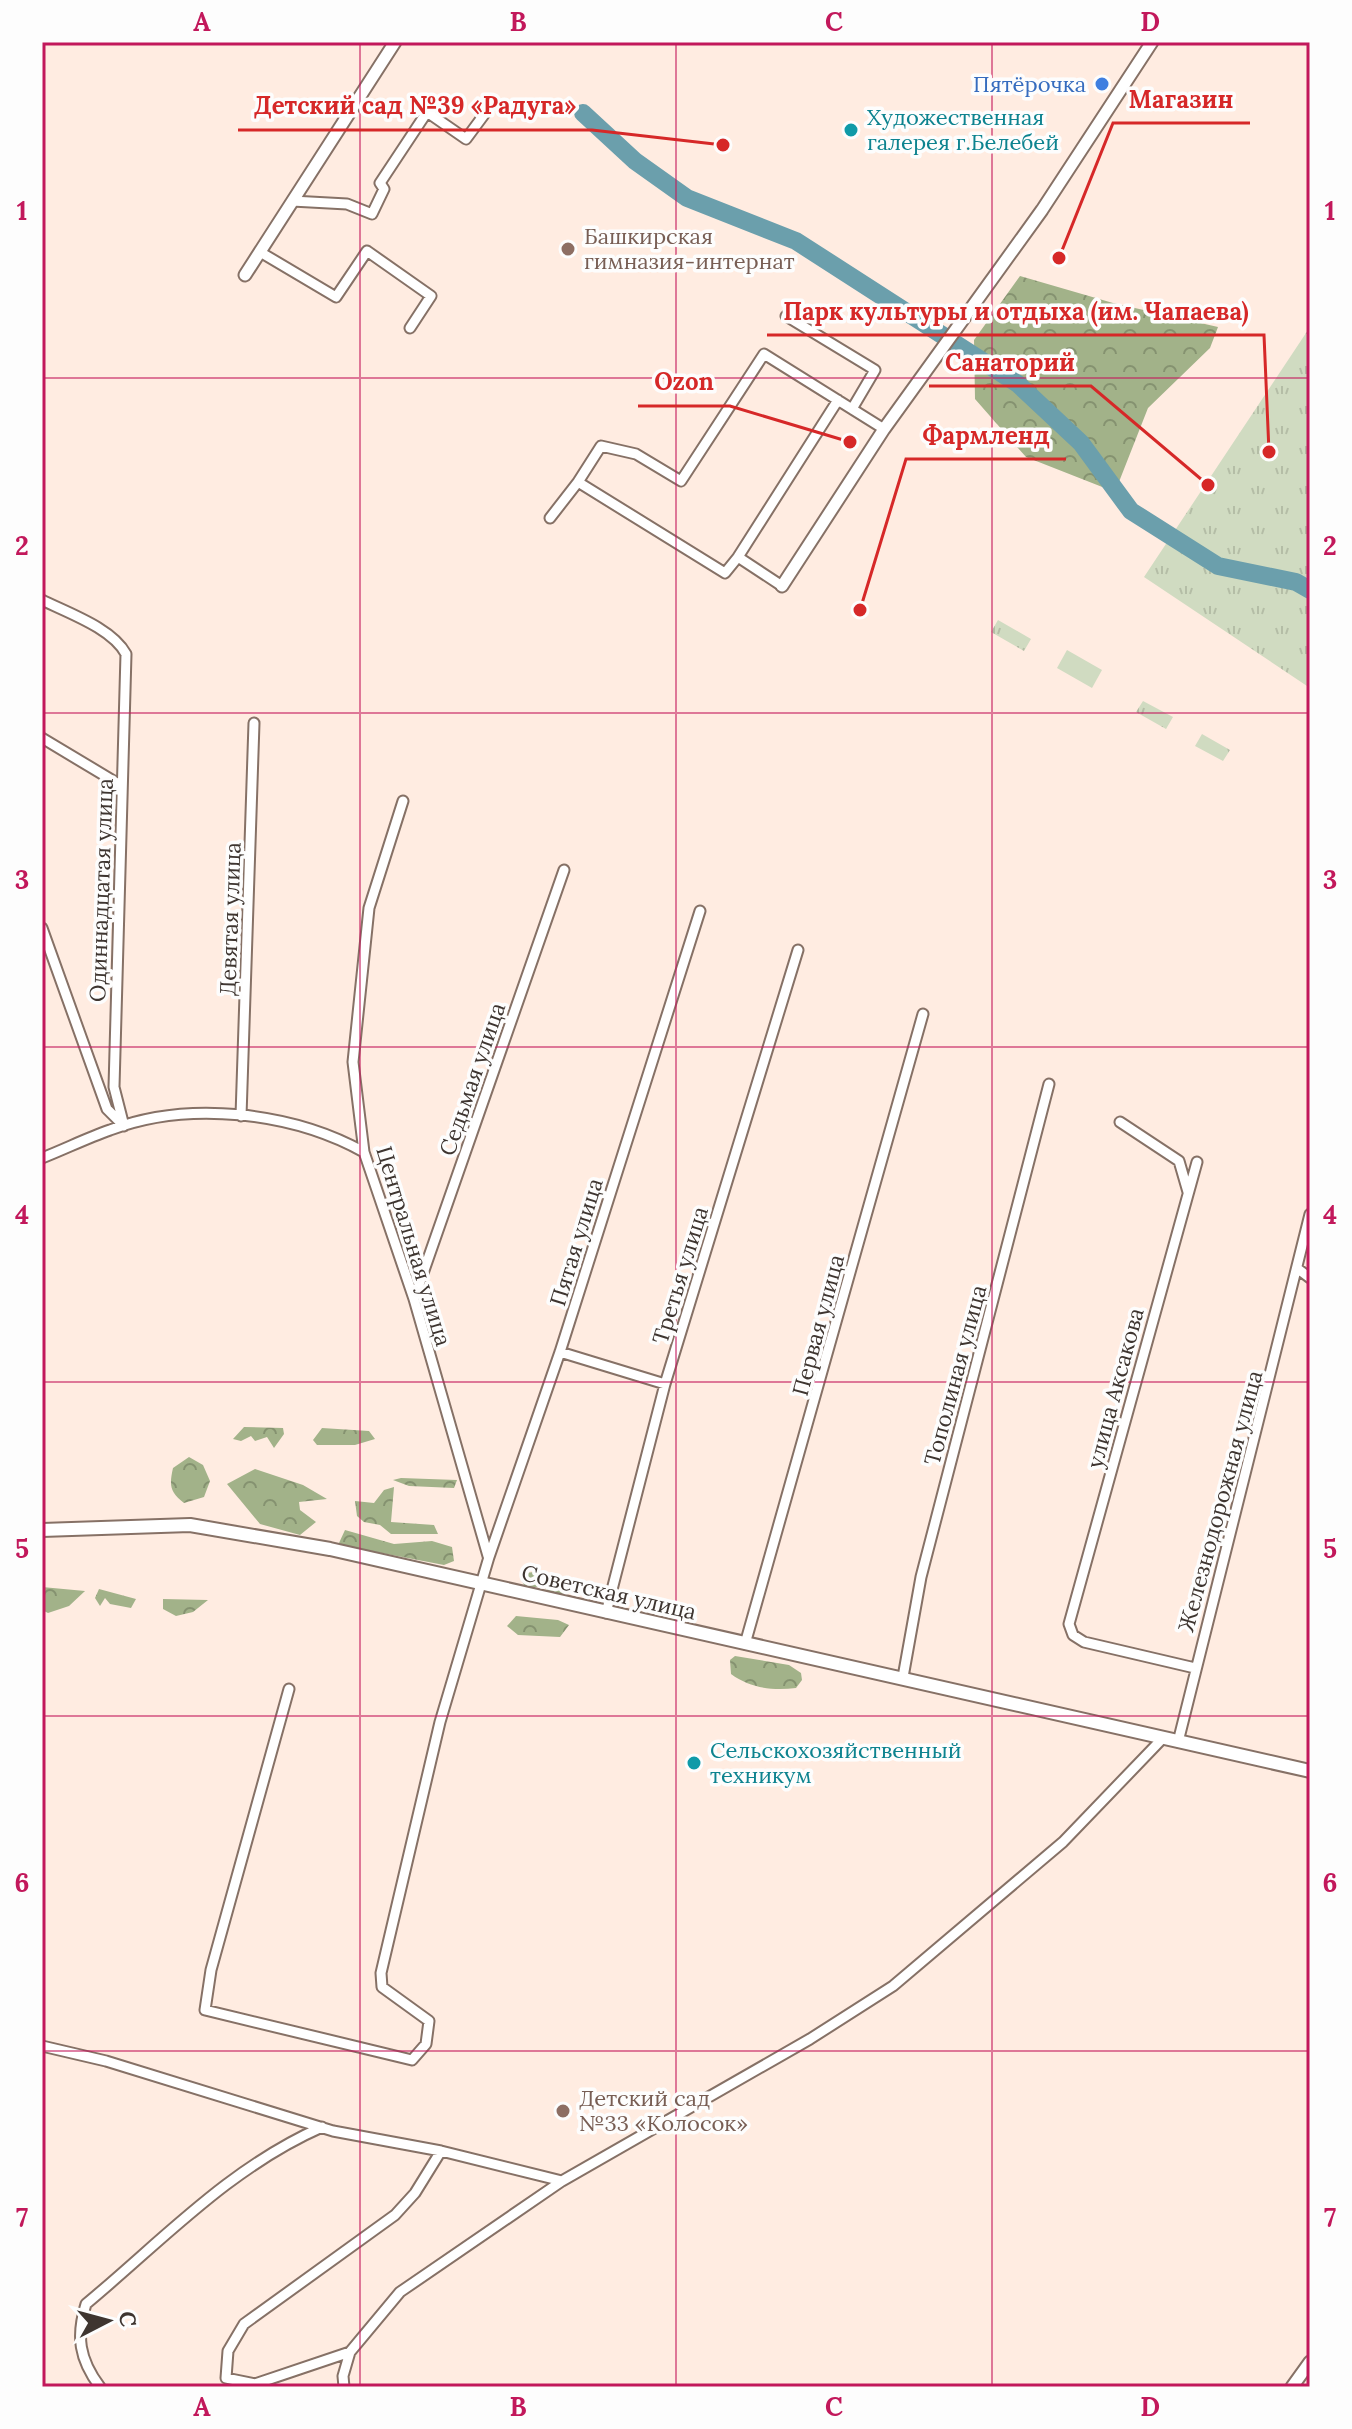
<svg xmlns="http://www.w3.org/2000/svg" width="1352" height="2429" font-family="Lora,serif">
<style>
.forest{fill:url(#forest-crowns)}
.park{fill:url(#park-tufts)}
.pitch{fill:#d0dbc1}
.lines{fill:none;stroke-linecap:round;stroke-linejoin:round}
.river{stroke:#6b9fac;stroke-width:18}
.minor-casing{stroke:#867166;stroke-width:13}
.tertiary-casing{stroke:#867166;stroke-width:15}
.secondary-casing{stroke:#867166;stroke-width:16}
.minor{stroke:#fff;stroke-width:9}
.tertiary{stroke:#fff;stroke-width:11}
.secondary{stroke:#fff;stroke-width:12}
.grid{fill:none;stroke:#c2185b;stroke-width:2;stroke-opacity:0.55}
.shop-dot{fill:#3f7fe0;stroke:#fdfdfd;stroke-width:3}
.culture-dot{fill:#0f9aa8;stroke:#fdfdfd;stroke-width:3}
.education-dot{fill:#8d6e63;stroke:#fdfdfd;stroke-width:3}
.labels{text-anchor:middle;stroke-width:7;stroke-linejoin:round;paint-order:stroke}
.shop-label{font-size:22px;fill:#366cbe;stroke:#fdfdfd;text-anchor:end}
.culture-label{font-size:22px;fill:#0d838f;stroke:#fdfdfd;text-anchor:start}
.education-label{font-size:22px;fill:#785e54;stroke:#fdfdfd;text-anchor:start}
.street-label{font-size:22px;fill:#3e3530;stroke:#fdfdfd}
.leader{fill:none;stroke:#d62828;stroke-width:3}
.callout-dot{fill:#d62828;stroke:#fdfdfd;stroke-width:3}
.callout-label{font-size:24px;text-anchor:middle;font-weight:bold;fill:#d62828;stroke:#fdfdfd;stroke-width:7;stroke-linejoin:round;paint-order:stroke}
.neatline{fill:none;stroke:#c2185b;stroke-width:3}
.grid-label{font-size:26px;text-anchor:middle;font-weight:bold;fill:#c2185b}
</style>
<defs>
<pattern id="forest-crowns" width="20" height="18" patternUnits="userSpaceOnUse" patternTransform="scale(2)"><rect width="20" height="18" fill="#a2b289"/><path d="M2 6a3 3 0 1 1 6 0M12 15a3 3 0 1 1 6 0" fill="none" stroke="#859270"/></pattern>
<pattern id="park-tufts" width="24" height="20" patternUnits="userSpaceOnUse" patternTransform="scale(2)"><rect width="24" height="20" fill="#d0dbc1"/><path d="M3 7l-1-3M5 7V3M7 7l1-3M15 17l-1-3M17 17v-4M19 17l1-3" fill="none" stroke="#b4bda6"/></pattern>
</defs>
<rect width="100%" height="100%" fill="#ffece1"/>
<!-- forest -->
<path class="forest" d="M 1020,276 L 1113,303 L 1218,327 L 1210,348 L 1148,408 L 1115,492 L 1026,457 L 975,399 L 974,340 Z
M 244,1427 L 283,1428 L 284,1434 L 274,1448 L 267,1437 L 255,1441 L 251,1436 L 241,1441 L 233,1439 Z
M 322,1428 L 369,1431 L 375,1439 L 355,1445 L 317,1445 L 313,1440 Z
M 189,1457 L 203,1465 L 210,1481 L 204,1497 L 184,1503 C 170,1492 169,1486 173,1468 Z
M 255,1469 L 303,1485 L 327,1499 L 299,1502 L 300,1510 L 316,1522 L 300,1535 L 260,1524 L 227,1484 Z
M 401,1478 L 457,1480 L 454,1488 L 409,1486 L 393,1480 Z
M 394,1487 L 391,1522 L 434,1525 L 438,1534 L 391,1534 L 380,1525 L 364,1522 L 357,1516 L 355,1501 L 374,1503 L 384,1490 Z
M 345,1530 L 394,1544 L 432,1541 L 452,1547 L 454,1561 L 444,1565 L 345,1546 L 339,1543 Z
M 535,1572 L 571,1585 L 568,1594 L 552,1594 L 544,1587 L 525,1587 L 522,1581 L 524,1573 Z
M 42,1587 L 85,1591 L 69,1606 L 48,1613 L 42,1610 Z
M 99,1589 L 136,1599 L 131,1608 L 110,1604 L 105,1598 L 100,1606 L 95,1598 Z
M 163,1599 L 208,1600 L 193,1612 L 176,1616 L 163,1609 Z
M 516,1616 L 558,1620 L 569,1625 L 560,1637 L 518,1635 L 507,1626 Z
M 735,1656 L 789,1665 L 801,1673 L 802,1680 L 796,1688 C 773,1691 750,1688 731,1674 L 730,1660 Z"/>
<!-- park -->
<path class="park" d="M 1310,327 L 1310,688 L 1144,577 Z
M 998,620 L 1031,639 L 1024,651 L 991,632 Z
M 1143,701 L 1173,717 L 1166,729 L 1136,712 Z
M 1202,734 L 1230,750 L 1223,761 L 1195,746 Z"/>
<!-- pitch -->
<path class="pitch" d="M 1067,650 L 1102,670 L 1092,688 L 1057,668 Z"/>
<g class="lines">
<!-- river -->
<path class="river" d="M 583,113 L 635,161 L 687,198 L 796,241 L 1018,384 L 1081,443 L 1131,511 L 1218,566 L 1296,582 L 1310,590"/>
<!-- minor casing -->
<g class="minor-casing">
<path id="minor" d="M 292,201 L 347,204 L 372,214 L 384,189 L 380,183 L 427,112 L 466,139 L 486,112
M 260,252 L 336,297 L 367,251 L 431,296 L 410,328
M 786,316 L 875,370 L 852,409
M 578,482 L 601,446 L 636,454 L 681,481 L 764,354 L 884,429
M 550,518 L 578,482 L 725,573 L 738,557 L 782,586
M 738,557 L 838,400
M 42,600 C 68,613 112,628 126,654 L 114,1087 L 124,1126
M 42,738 L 122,786
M 403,801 L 369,908 L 353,1062 L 364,1152 L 414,1299 L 488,1556
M 42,928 L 107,1109 L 121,1123
M 241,1116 L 254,723
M 1120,1122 L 1179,1161 L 1188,1192
M 42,1158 C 65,1149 87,1138 110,1130 C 188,1100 292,1112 364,1152
M 1298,1269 L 1310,1278
M 414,1299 L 564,870
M 560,1352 L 665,1384
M 606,1613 L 665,1384 L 798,950
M 745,1644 L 923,1014
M 1195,1668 L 1084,1642 L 1073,1635 L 1069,1624 L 1197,1162
M 903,1677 L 921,1577 L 1049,1084
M 289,1689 L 211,1970 L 205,2010 L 412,2060 L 426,2044 L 429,2021 L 382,1987 L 381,1973 L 440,1722 L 489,1557 L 560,1352 L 700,911
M 1178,1742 L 1310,1214
M 42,2046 L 106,2061 L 333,2131 L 441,2151 L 562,2181
M 350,2352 L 255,2384 L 226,2378 L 228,2351 L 244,2324 L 395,2215 L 415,2193 L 441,2151
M 100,2387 C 79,2359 76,2336 86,2304 C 163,2240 229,2168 322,2127
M 344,2387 L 343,2376 L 350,2352 L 400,2292 L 562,2181 L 810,2039 L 893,1986 L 1063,1842 L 1162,1739"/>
</g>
<!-- tertiary casing -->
<g class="tertiary-casing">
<path id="tertiary" d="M 245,275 L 395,42
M 782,586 L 884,429 L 1042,210 L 1152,42
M 1292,2387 L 1310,2362"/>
</g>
<!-- secondary casing -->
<g class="secondary-casing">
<path id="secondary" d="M 42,1530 L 190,1525 L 330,1549 L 1310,1771"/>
</g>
<!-- minor -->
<use href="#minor" class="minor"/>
<!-- tertiary -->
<use href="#tertiary" class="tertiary"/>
<!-- secondary -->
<use href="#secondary" class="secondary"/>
</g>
<!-- grid -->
<path class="grid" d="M 360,42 L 360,2387M 676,42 L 676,2387M 992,42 L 992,2387M 42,378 L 1310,378M 42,713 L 1310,713M 42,1047 L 1310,1047M 42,1382 L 1310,1382M 42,1716 L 1310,1716M 42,2051 L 1310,2051"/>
<!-- markers -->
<circle class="shop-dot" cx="1102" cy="84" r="8"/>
<g class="culture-dot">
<circle cx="851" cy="130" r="8"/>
<circle cx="694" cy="1763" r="8"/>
</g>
<g class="education-dot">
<circle cx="568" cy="249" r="8"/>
<circle cx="563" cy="2111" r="8"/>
</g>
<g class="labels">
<!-- shop labels -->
<g class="shop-label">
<text x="1086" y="92">Пятёрочка</text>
</g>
<!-- culture labels -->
<g class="culture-label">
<text x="867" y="125">Художественная<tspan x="867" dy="25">галерея г.Белебей</tspan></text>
<text x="710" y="1758">Сельскохозяйственный<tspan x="710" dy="25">техникум</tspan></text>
</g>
<!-- education labels -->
<g class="education-label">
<text x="584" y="244">Башкирская<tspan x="584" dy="25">гимназия-интернат</tspan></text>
<text x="579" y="2106">Детский сад<tspan x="579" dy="25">№33 «Колосок»</tspan></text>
</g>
<!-- street labels -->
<g class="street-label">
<text transform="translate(101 890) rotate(-88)" y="8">Одиннадцатая улица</text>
<text transform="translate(230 919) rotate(-88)" y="8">Девятая улица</text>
<text transform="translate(472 1079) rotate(-71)" y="8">Седьмая улица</text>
<text transform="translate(576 1242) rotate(-73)" y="8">Пятая улица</text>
<text transform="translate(414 1246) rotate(73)" y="8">Центральная улица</text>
<text transform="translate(680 1275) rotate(-73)" y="8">Третья улица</text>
<text transform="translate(818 1325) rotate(-75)" y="8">Первая улица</text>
<text transform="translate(955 1375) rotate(-75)" y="8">Тополиная улица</text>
<text transform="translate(1115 1388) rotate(-75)" y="8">улица Аксакова</text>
<text transform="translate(1220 1501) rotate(-75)" y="8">Железнодорожная улица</text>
<text transform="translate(609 1592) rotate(13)" y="8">Советская улица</text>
</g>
</g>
<!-- callouts -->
<path class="leader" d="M1059 258L1113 123H1250M723 145L592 130H238M1269 452L1264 335H767M1208 485L1091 386H929M850 442L730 406H638M860 610L906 459H1066"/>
<g class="callout-dot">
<circle cx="1059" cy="258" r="8"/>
<circle cx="723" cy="145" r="8"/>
<circle cx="1269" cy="452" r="8"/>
<circle cx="1208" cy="485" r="8"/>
<circle cx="850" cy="442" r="8"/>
<circle cx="860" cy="610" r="8"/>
</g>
<g class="callout-label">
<text x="1181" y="108">Магазин</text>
<text x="415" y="114">Детский сад №39 «Радуга»</text>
<text x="1016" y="320">Парк культуры и отдыха (им. Чапаева)</text>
<text x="1010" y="371">Санаторий</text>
<text x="684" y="390">Ozon</text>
<text x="986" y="444">Фармленд</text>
</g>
<!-- border -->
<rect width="1352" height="2429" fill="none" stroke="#fdfdfd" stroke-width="88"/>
<!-- north arrow -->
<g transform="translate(108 2321) rotate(84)" stroke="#fdfdfd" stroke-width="6" paint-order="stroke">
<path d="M0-6L14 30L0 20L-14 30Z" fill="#3e3530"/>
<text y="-12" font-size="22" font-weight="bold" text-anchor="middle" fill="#3e3530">С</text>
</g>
<rect x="44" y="44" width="1264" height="2341" class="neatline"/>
<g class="grid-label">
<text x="202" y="31">A</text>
<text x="518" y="31">B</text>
<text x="834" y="31">C</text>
<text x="1150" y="31">D</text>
<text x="22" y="220">1</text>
<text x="1330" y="220">1</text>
<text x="22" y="555">2</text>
<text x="1330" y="555">2</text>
<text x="22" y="889">3</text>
<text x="1330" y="889">3</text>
<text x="22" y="1224">4</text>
<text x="1330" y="1224">4</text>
<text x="22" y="1558">5</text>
<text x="1330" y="1558">5</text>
<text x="22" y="1892">6</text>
<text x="1330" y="1892">6</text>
<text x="22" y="2227">7</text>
<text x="1330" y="2227">7</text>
<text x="202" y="2416">A</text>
<text x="518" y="2416">B</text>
<text x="834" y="2416">C</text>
<text x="1150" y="2416">D</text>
</g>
</svg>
